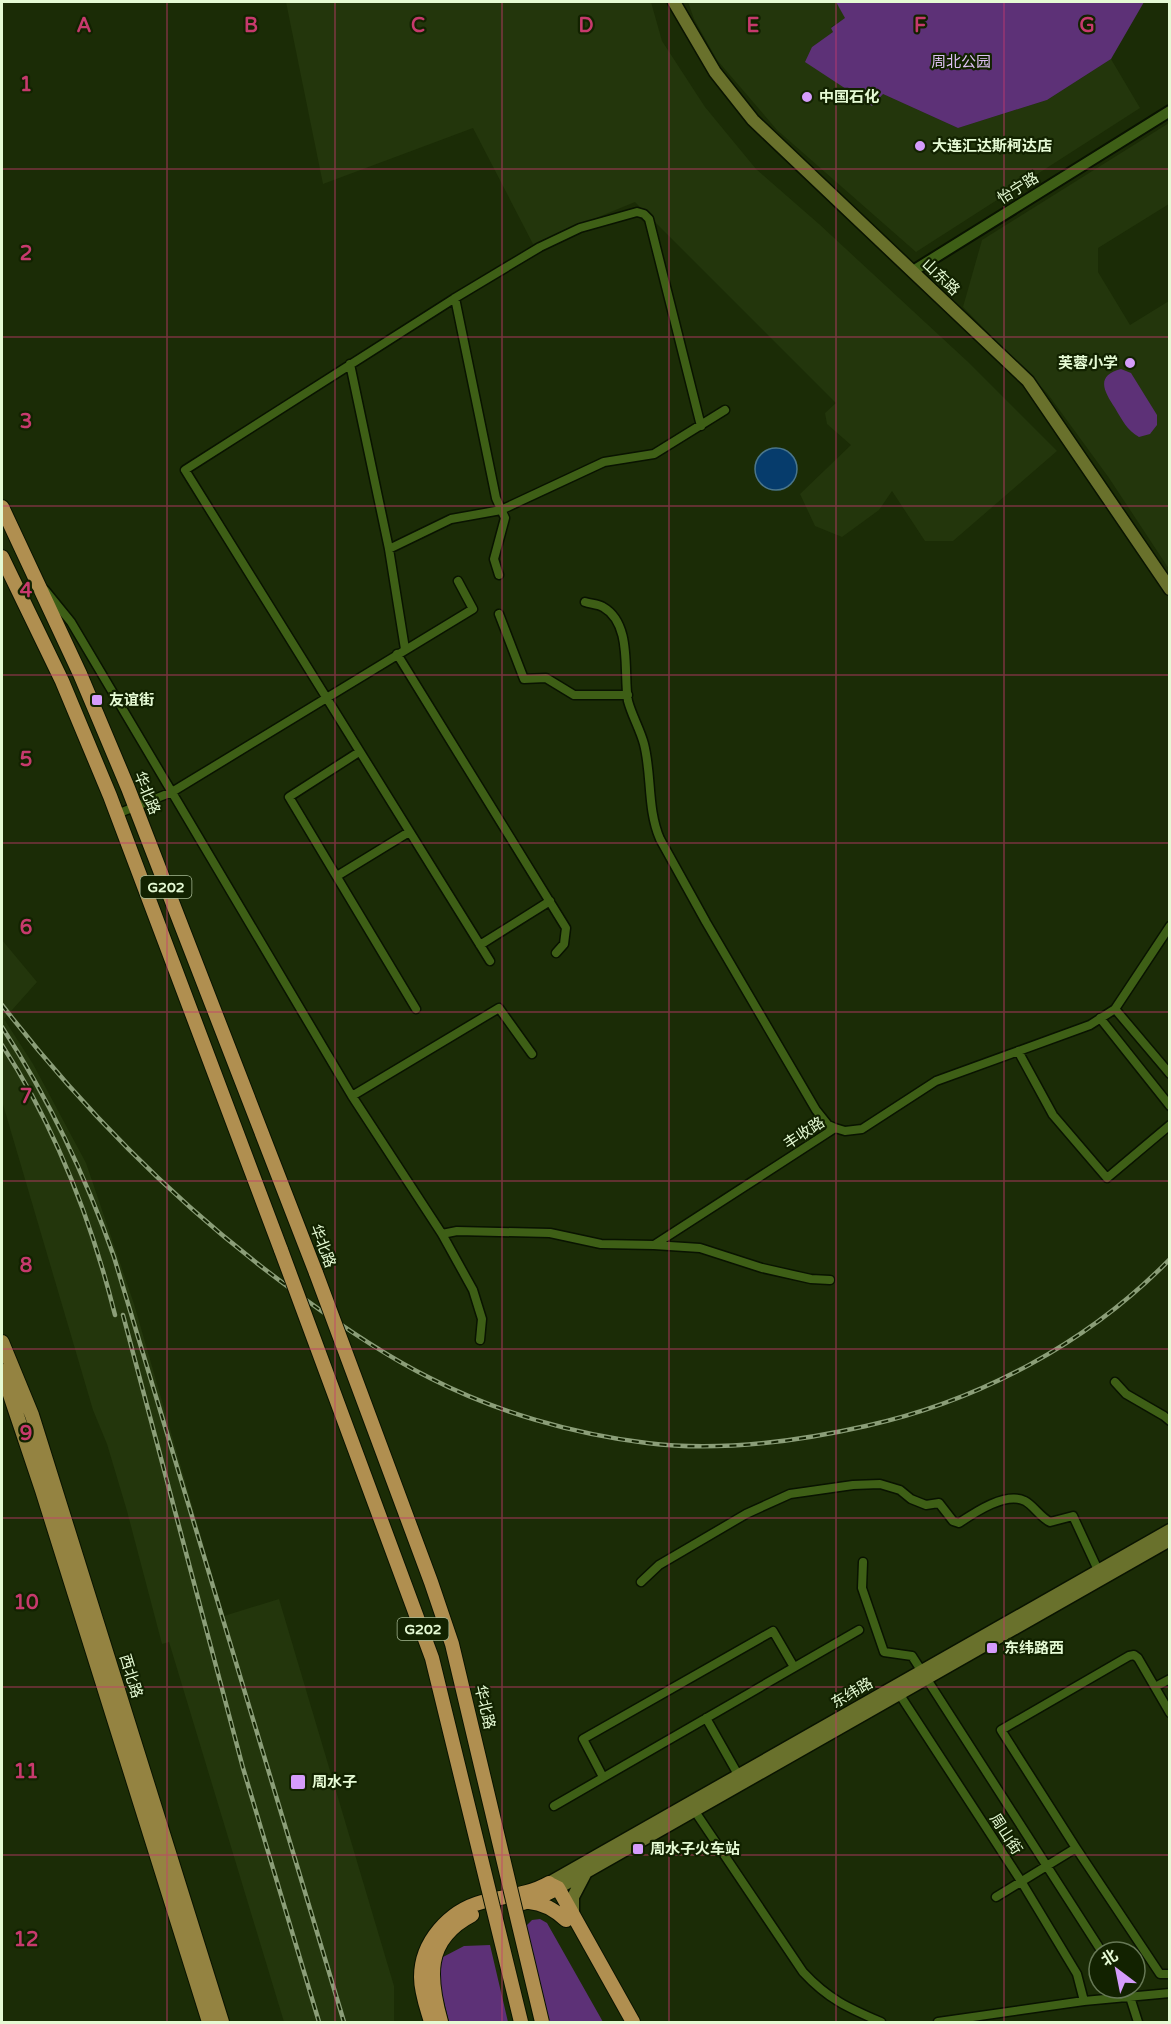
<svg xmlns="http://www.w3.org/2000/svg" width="1171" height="2024" font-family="'Varela Round','Noto Sans SC',sans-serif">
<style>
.built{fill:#23360c}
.green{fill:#5d3177}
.water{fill:#063c6c;stroke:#49758b;stroke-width:1.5}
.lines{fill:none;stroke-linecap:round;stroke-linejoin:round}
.minor-casing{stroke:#091301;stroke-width:11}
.tertiary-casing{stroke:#091301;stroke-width:14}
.secondary-casing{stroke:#091301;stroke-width:15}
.primary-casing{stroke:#091301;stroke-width:16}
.trunk-casing{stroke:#091301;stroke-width:16}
.minor{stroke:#3e5f16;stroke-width:8}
.tertiary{stroke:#3e5f16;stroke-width:10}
.secondary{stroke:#69712c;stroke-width:12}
.primary{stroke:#948341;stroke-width:14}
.trunk{stroke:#b08f50;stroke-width:14}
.rail-casing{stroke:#8b9e78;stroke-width:4.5}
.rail{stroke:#122200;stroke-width:2;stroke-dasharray:7;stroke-linecap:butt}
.trunk-bridge-casing{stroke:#091301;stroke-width:16;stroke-linecap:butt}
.trunk-bridge{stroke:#b08f50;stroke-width:14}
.grid{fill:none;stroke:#c73a6d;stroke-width:1.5;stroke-opacity:0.55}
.poi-dot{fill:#d59cfb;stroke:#122200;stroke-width:2}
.labels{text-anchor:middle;stroke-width:4.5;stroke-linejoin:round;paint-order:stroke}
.shield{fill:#122200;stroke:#a6b994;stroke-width:1.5}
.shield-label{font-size:14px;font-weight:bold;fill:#e5fad4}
.park-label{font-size:15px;fill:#dfc1f4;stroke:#122200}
.poi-label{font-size:15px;font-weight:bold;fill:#e5fad4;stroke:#122200;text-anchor:start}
.street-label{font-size:15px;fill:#e5fad4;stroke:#122200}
.grid-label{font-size:20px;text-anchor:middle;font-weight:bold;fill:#c73a6d;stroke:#122200;stroke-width:4.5;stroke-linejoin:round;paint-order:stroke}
</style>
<rect width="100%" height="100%" fill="#1b2c06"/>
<!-- built -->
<path class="built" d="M 286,2 L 651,2 L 662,41 L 705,107 L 756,169 L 819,224 L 967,361 L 1057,451 L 953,541 L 925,541 L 892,491 L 879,510 L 842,537 L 815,526 L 800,494 L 851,445 L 827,424 L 825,413 L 836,403 L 635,202 L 533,244 L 473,128 L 323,184 Z
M 688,2 L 836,2 L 846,18 L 831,27 L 834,32 L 812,47 L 883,94 L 958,128 L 1047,100 L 1111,59 L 1140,108 L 916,252 L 777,130 L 717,60 L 694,19 Z
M 1169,123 L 1169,204 L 1098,248 L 1098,272 L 1130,325 L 1169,301 L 1169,569 L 1109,478 L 1047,393 L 963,307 L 982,240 Z
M 2,940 L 37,982 L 4,1019 L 33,1064 L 86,1163 L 134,1304 L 224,1616 L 279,1599 L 394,1986 L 394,2022 L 284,2022 L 169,1642 L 162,1644 L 127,1511 L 107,1444 L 93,1410 L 2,1101 Z"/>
<!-- green -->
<path class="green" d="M 836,2 L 1144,2 L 1111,59 L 1047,100 L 958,128 L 883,94 L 872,106 L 805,62 L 812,47 L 833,32 L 831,28 L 845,18 Z
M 1121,369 L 1131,373 L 1157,415 L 1157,425 L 1150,434 L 1139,437 C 1127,430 1122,420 1115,408 C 1104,391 1095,376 1121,369 Z
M 540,1919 L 547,1923 L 603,2022 L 549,2022 L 527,1932 L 527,1925 L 532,1920 Z
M 490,1945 L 508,2022 L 449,2022 L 437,1974 L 443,1957 L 464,1946 Z"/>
<!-- water -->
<path class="water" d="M755 469a21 21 0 1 1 42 0a21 21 0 1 1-42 0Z"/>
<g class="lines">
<!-- minor casing -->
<g class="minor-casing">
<path id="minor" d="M 455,298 L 496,498 L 505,518 L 494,559 L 499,575
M 350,364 L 389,549 L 405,649
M 389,549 L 451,519 L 501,510 L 604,462 L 654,454 L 725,410
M 45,590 L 71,622 L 352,1096 L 442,1234 L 473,1290 L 482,1319 L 480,1340
M 585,602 C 591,604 598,604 603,607 C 633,624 623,673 628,701 C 632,716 640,729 644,744 C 652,775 647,809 660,839 L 706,922 L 816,1110 L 828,1125 L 835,1128
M 499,614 L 524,679 L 546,678 L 574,695 L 628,695
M 397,654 L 566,928 L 564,944 L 556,953
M 359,752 L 289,797 L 416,1009
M 117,814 L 172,792 L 473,609 L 458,581
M 337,876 L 409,832
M 480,945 L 550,901
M 490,961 L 185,470 L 455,298 L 540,247 L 580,228 L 637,212 L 644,214 L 649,219 L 701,426
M 1115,1009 L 1170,1074
M 1100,1018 L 1170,1106
M 1018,1051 L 1053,1115 L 1107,1178 L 1170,1125
M 352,1096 L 499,1008 L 532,1054
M 442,1234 L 457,1231 L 550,1233 L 601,1244 L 654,1245 L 835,1128 L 845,1131 L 862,1129 L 936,1081 L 1090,1025 L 1115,1009 L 1170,926
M 654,1245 L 700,1248 L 762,1268 L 811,1279 L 830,1280
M 1115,1382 L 1126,1394 L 1164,1416 L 1170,1421
M 863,1562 L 862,1588 L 884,1652 L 912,1656 L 1102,1952
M 641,1582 L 659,1565 L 746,1514 L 790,1494 L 853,1485 L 880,1484 L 900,1490 L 911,1499 L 926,1505 L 939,1503 L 953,1521 L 959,1523 C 974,1513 1006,1491 1025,1501 C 1033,1505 1040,1517 1050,1522 L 1073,1516 L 1098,1570
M 1155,1687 L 1170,1679
M 898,1692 L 1021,1881 L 1077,1974 L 1084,2001
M 1170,1713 L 1138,1658 L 1134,1655 L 1129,1656 L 1001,1730 L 1076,1848 L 1160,1974 L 1170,1974
M 706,1718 L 740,1778
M 603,1777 L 583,1739 L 773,1631 L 794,1667
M 554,1806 L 859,1630
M 692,1807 L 803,1972 C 828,1999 848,2008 881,2022
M 996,1897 L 1076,1848
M 1125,1988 L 1130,1997 L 1138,2022
M 938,2022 L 1084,2001 L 1170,1993"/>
</g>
<!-- tertiary casing -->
<g class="tertiary-casing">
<path id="tertiary" d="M 913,271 L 1170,111"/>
</g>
<!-- secondary casing -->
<g class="secondary-casing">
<path id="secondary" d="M 674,2 L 715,72 L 753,120 L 1028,381 L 1170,589
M 549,1883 L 1170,1530
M 558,1888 L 1170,1540
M 573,1915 L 573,1897 L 585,1874"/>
</g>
<!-- primary casing -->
<g class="primary-casing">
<path id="primary" d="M 2,1342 L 32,1415 L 222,2022
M 2,1371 L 42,1490 L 209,2022"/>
</g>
<!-- trunk casing -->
<g class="trunk-casing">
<path id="trunk" d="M 2,507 L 80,674 L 128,788 L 316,1273
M 2,557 L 62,681 L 110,796 L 281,1250
M 550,1884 L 558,1888 L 633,2022
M 529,1902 C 544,1903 555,1910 566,1920
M 519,1904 L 536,1899 L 558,1888
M 431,2022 C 427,2008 421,1993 421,1977 C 421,1942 449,1911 482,1902 C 504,1896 528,1895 549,1883
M 441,2022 C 429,1979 424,1940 472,1915"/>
</g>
<!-- minor -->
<use href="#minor" class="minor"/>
<!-- tertiary -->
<use href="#tertiary" class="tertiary"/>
<!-- secondary -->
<use href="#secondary" class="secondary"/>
<!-- primary -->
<use href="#primary" class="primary"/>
<!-- trunk -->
<use href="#trunk" class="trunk"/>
<!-- rail casing -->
<g class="rail-casing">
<path id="rail" d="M 2,1005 C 88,1116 188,1215 302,1297 C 343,1327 384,1355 430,1378 C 496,1412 573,1434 647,1443 C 719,1452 795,1442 866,1426 C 979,1401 1088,1343 1170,1259
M 2,1027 C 50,1101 85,1174 114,1257 L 344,2022
M 2,1045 C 56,1128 91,1219 115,1315
M 123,1315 L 243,1768 L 319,2022"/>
</g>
<!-- rail -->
<use href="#rail" class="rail"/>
<!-- trunk-bridge casing -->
<g class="trunk-bridge-casing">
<path id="trunk-bridge" d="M 281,1250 L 432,1658 L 521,2022
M 316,1273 L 431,1582 L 452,1644 L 542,2022"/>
</g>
<!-- trunk-bridge -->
<use href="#trunk-bridge" class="trunk-bridge"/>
</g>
<!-- grid -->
<path class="grid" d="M 167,2 L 167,2022M 335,2 L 335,2022M 502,2 L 502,2022M 669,2 L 669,2022M 836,2 L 836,2022M 1004,2 L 1004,2022M 2,169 L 1170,169M 2,337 L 1170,337M 2,506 L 1170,506M 2,675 L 1170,675M 2,843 L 1170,843M 2,1012 L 1170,1012M 2,1181 L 1170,1181M 2,1349 L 1170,1349M 2,1518 L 1170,1518M 2,1687 L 1170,1687M 2,1855 L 1170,1855"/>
<!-- markers -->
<g class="poi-dot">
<circle cx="807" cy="97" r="6"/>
<circle cx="920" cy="146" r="6"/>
<circle cx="1130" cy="363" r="6"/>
<rect x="91" y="694" width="12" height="12" rx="3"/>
<rect x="986" y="1642" width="12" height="12" rx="3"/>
<rect x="290" y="1774" width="16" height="16" rx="3"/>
<rect x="632" y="1843" width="12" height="12" rx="3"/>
</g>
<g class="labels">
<!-- shield labels -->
<g class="shield">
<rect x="140.5" y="876" width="51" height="22" rx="4.5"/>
<rect x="397.5" y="1618" width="51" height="22" rx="4.5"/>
</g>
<g class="shield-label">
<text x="166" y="892">G202</text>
<text x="423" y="1634">G202</text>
</g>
<!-- park labels -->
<g class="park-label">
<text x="961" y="67">周北公园</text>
</g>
<!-- poi labels -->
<g class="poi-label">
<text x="819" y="102">中国石化</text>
<text x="932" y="151">大连汇达斯柯达店</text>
<text x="1118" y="368" text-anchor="end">芙蓉小学</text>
<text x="109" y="705">友谊街</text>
<text x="1004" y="1653">东纬路西</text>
<text x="312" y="1787">周水子</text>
<text x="650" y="1854">周水子火车站</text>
</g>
<!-- street labels -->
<g class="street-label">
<text transform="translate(1018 188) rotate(-32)" y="5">怡宁路</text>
<text transform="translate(941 277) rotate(44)" y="5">山东路</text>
<text transform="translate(147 793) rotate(68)" y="5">华北路</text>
<text transform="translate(804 1133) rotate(-33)" y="5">丰收路</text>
<text transform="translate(323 1246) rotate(69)" y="5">华北路</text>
<text transform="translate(131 1676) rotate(73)" y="5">西北路</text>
<text transform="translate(852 1693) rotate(-30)" y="5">东纬路</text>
<text transform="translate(485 1707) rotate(77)" y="5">华北路</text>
<text transform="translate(1006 1834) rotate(57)" y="5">周山街</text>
</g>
</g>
<g class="grid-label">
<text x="84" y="32">A</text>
<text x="251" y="32">B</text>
<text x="418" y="32">C</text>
<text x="586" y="32">D</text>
<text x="753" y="32">E</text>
<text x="920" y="32">F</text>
<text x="1087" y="32">G</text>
<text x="26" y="91">1</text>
<text x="26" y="260">2</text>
<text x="26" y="428">3</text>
<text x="26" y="597">4</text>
<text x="26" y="766">5</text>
<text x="26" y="934">6</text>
<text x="26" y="1103">7</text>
<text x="26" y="1272">8</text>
<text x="26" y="1440">9</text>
<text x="26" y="1609">10</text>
<text x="26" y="1778">11</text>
<text x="26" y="1946">12</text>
</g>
<!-- border -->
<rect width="1171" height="2024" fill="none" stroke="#e5fad4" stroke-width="6"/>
<!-- north arrow -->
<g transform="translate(1117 1970) rotate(328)"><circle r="28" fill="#122200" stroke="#667855" stroke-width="1.5"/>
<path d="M0-4.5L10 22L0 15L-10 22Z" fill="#d59cfb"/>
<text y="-9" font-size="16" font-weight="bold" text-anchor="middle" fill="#e5fad4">北</text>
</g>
</svg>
